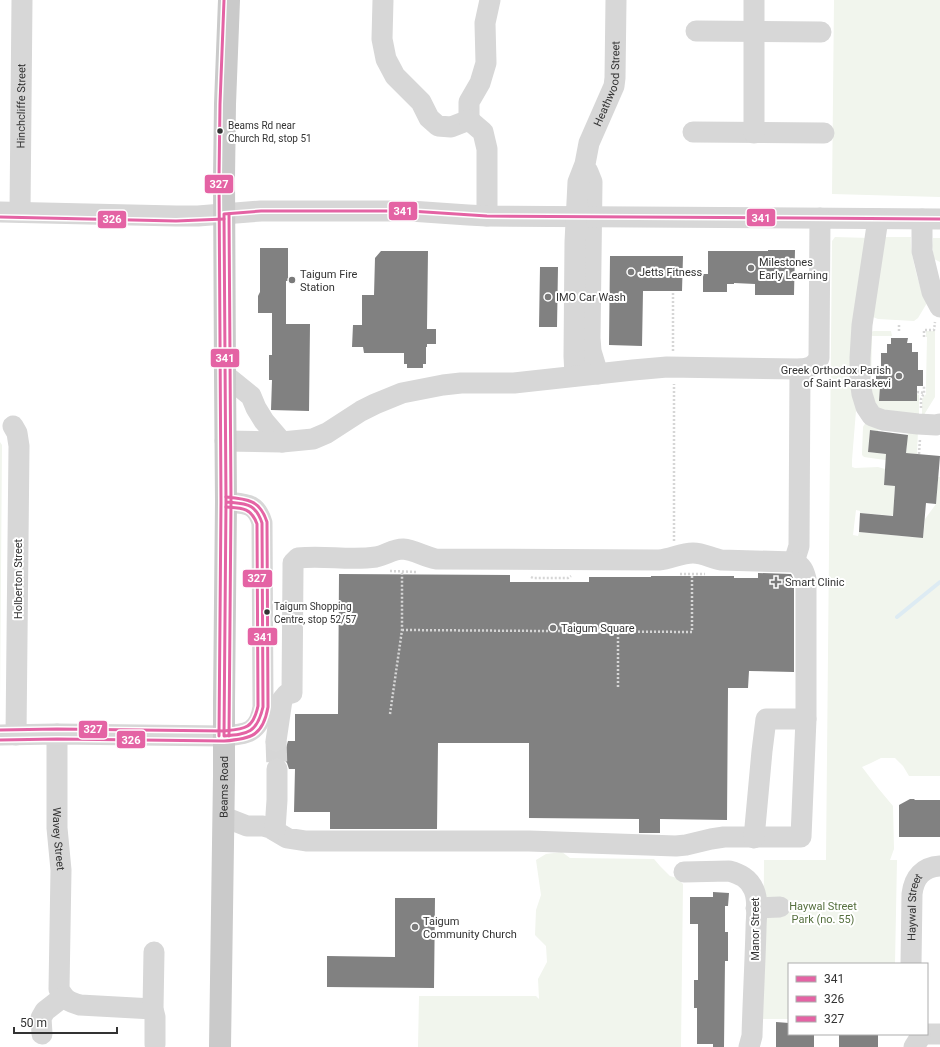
<svg xmlns="http://www.w3.org/2000/svg" width="940" height="1047" font-family="Roboto,sans-serif">
<style>
.green{fill:#f1f5ed}
.lines{fill:none;stroke-linecap:round;stroke-linejoin:round}
.stream{stroke:#ddebf3;stroke-width:4}
.building{fill:#818181}
.minor-tunnel{stroke:#d6d6d6;stroke-width:21;stroke-dasharray:21 10;stroke-linecap:butt}
.path{stroke:#d6d6d6;stroke-width:2.5;stroke-dasharray:2 2;stroke-linecap:butt}
.minor{stroke:#d7d7d7;stroke-width:21}
.major{stroke:#cacaca;stroke-width:22}
.bus-1-casing{stroke:#fff;stroke-width:6}
.bus-2-casing{stroke:#fff;stroke-width:6}
.bus-3-casing{stroke:#fff;stroke-width:6}
.bus-1{stroke:#e463a4;stroke-width:3}
.bus-2{stroke:#e463a4;stroke-width:3}
.bus-3{stroke:#e463a4;stroke-width:3}
.bus-dot{fill:#333;stroke:#fff;stroke-width:1.5}
.poi-dot{fill:#7a7a7a;stroke:#fff;stroke-width:1.5}
.labels{text-anchor:middle;stroke-width:4;stroke-linejoin:round;paint-order:stroke}
.bus-label{font-size:10px;fill:#333;stroke:#fff;text-anchor:start}
.street-label{font-size:11px;fill:#333;stroke:#fff}
.poi-label{font-size:11px;fill:#333;stroke:#fff;text-anchor:start}
.park-label{font-size:11px;fill:#56703f;stroke:#fff}
.line-badge{stroke:#fff;stroke-width:1.5}
.badge-label{font-size:11px;text-anchor:middle;font-weight:bold;fill:#fff}
</style>
<rect width="100%" height="100%" fill="#fff"/>
<!-- green -->
<path class="green" d="M 834,0 L 940,0 L 940,197 L 832,194 Z
M 835,237 L 870,238 L 852,460 L 852,467 L 855,468 L 878,467 L 885,469 L 884,484 L 895,486 L 894,500 L 920,503 L 911,517 L 860,513 L 860,511 L 856,510 L 853,535 L 858,536 L 859,532 L 923,538 L 925,519 L 936,504 L 938,477 L 940,477 L 940,776 L 909,776 L 903,766 L 895,758 L 881,758 L 871,763 L 862,767 L 878,788 L 893,806 L 894,849 L 890,860 L 897,860 L 895,964 L 789,964 L 789,1019 L 763,1019 L 764,860 L 826,860 L 832,241 Z
M 882,237 L 911,237 C 909,250 920,291 927,303 L 918,318 L 914,321 L 878,319 L 873,317 Z
M 933,238 L 940,238 L 940,262 L 934,259 L 932,246 Z
M 874,331 L 891,331 L 892,336 L 872,336 L 871,385 L 880,386 L 879,400 L 916,401 L 917,394 L 919,395 L 919,419 L 892,417 L 869,401 L 870,332 Z
M 926,331 L 935,331 L 935,397 L 922,418 L 922,399 L 926,394 L 926,385 L 927,337 L 926,337 Z
M 866,423 L 918,431 L 917,454 L 906,453 L 908,431 L 878,430 L 878,431 L 870,430 L 868,452 L 893,455 L 892,461 L 864,457 L 862,455 L 862,453 L 863,427 L 864,425 Z
M 0,442 L 2,445 L 0,705 Z
M 562,852 L 570,858 L 654,859 L 660,866 L 670,876 L 677,878 L 683,884 L 681,1047 L 418,1047 L 419,996 L 536,996 L 539,999 L 538,979 L 547,962 L 546,946 L 535,935 L 536,910 L 541,895 L 536,860 L 546,854 Z"/>
<g class="lines">
<!-- stream -->
<path class="stream" d="M 897,617 L 940,582"/>
</g>
<!-- building -->
<path class="building" d="M 260,248 L 288,248 L 288,281 L 286,281 L 286,324 L 310,324 L 309,411 L 271,410 L 272,380 L 269,380 L 269,355 L 272,355 L 272,313 L 258,313 L 258,296 L 260,292 Z
M 768,250 L 795,250 L 794,295 L 755,295 L 755,284 L 734,283 L 734,284 L 727,284 L 727,292 L 703,292 L 703,274 L 708,274 L 708,251 L 768,251 Z
M 381,251 L 428,251 L 427,329 L 436,329 L 436,344 L 427,344 L 427,347 L 426,347 L 426,364 L 423,364 L 423,368 L 407,368 L 407,364 L 404,364 L 404,353 L 364,353 L 363,347 L 352,347 L 353,325 L 362,325 L 362,295 L 374,295 L 375,258 Z
M 610,256 L 683,256 L 682,291 L 643,291 L 642,346 L 609,345 Z
M 540,267 L 558,267 L 557,327 L 539,327 Z
M 891,338 L 908,338 L 907,343 L 912,343 L 912,352 L 918,352 L 918,370 L 923,370 L 923,386 L 917,386 L 917,401 L 879,401 L 880,386 L 876,386 L 876,371 L 881,371 L 881,353 L 887,353 L 887,344 L 891,344 Z
M 870,430 L 908,435 L 906,453 L 940,456 L 936,504 L 926,503 L 923,538 L 859,532 L 860,513 L 893,516 L 895,486 L 884,485 L 886,454 L 868,452 Z
M 758,573 L 791,574 L 793,578 L 794,581 L 794,672 L 749,671 L 748,688 L 728,688 L 727,820 L 660,819 L 660,833 L 639,833 L 639,819 L 529,818 L 529,743 L 438,743 L 437,829 L 330,829 L 330,812 L 294,812 L 295,769 L 289,769 L 287,763 L 283,758 L 277,757 L 271,758 L 267,762 L 267,749 L 269,751 L 274,753 L 280,752 L 286,748 L 288,741 L 295,741 L 295,714 L 338,714 L 339,574 L 510,575 L 510,582 L 589,582 L 589,577 L 651,577 L 651,576 L 734,576 L 734,578 L 758,578 Z
M 910,799 L 914,799 L 915,800 L 940,800 L 940,837 L 899,837 L 899,805 Z
M 713,892 L 729,893 L 728,906 L 725,906 L 725,932 L 728,932 L 728,961 L 725,961 L 724,1047 L 713,1047 L 713,1044 L 697,1044 L 697,1008 L 694,1008 L 694,980 L 698,980 L 698,924 L 690,924 L 690,897 L 713,897 Z
M 395,898 L 435,898 L 434,988 L 327,987 L 327,956 L 395,957 Z
M 776,1022 L 789,1023 L 789,1034 L 814,1034 L 814,1047 L 776,1047 Z
M 839,1034 L 878,1034 L 878,1047 L 839,1047 Z"/>
<g class="lines">
<!-- minor-tunnel -->
<path class="minor-tunnel" d="M 276,741 L 277,769"/>
<!-- path -->
<path class="path" d="M 899,331 L 899,325
M 924,337 L 924,330 L 934,330 L 935,322
M 673,351 L 673,291
M 917,392 L 924,393
M 921,408 L 921,399 L 924,393 L 924,386
M 919,454 L 920,439
M 674,541 L 674,384
M 390,571 L 417,572
M 680,574 L 705,574
M 531,577 L 533,578 L 568,578 L 571,576
M 402,630 L 692,632 L 692,574
M 618,687 L 618,632
M 390,714 L 402,630 L 402,572"/>
<!-- minor -->
<g class="minor">
<path d="M 383,0 L 382,39 L 386,59 L 395,76 L 421,102 L 429,118 L 438,126 L 451,127 L 469,120"/>
<path d="M 696,31 L 821,32"/>
<path d="M 469,120 L 469,102 L 480,83 L 486,63 L 485,23 L 490,0"/>
<path d="M 469,120 L 483,132 L 487,149 L 487,216"/>
<path d="M 693,132 L 824,133"/>
<path d="M 754,133 L 754,0"/>
<path d="M 588,172 L 592,182 L 590,338 L 591,351 L 598,374"/>
<path d="M 0,212 L 176,216 L 198,216 L 261,211 L 410,211 L 468,215 L 487,216 L 940,219"/>
<path id="s1" d="M 20,212 L 22,0"/>
<path d="M 878,219 L 862,325 L 860,358 L 860,379 L 862,394 L 866,407 L 872,416 L 883,420 L 918,424 L 936,425 L 940,424"/>
<path d="M 922,219 L 922,251 L 932,292 L 940,307"/>
<path d="M 225,375 L 251,396 L 256,408 L 264,421 L 282,442"/>
<path id="s2" d="M 575,376 L 574,356 L 575,242 L 578,182 L 585,164 L 589,143 L 614,86 L 615,78 L 616,0"/>
<path d="M 13,426 L 17,433 L 19,446 L 16,735"/>
<path d="M 225,441 L 282,442 L 313,439 L 327,433 L 361,411 L 375,404 L 402,393 L 443,385 L 461,383 L 514,383 L 633,370 L 667,367 L 800,369 C 809,369 815,366 819,358 L 820,218"/>
<path d="M 794,562 L 799,546 L 800,369"/>
<path id="s3" d="M 57,734 L 57,828 L 61,870 L 59,989 C 65,1000 69,1002 80,1005 L 153,1009"/>
<path d="M 0,735 L 57,734 L 224,736 C 247,734 259,733 263,707 L 262,523 C 256,502 245,504 226,502"/>
<path d="M 224,817 L 247,826 L 263,826 L 270,828 L 287,838 L 306,841 L 529,841 L 676,846 L 686,845 L 711,839 L 724,837 L 801,837 L 806,719 L 806,579 C 804,571 802,566 794,562 L 721,560 C 711,558 703,553 693,553 C 681,553 671,559 659,560 L 436,559 C 424,557 415,550 403,549 C 393,549 386,555 376,557 C 350,561 324,555 298,558 L 293,563 L 293,569 L 292,693 L 287,694 L 282,700 L 276,741"/>
<path d="M 275,830 L 277,800 L 277,769"/>
<path d="M 754,838 L 762,751 L 766,719 L 806,719"/>
<path d="M 684,872 L 729,871 C 740,874 749,878 754,890 C 759,902 756,917 756,929 C 755,965 753,1001 752,1036 L 749,1047"/>
<path d="M 756,908 L 780,907"/>
<path d="M 154,952 L 153,1009 L 155,1017 L 155,1044"/>
<path id="s4" d="M 911,964 L 912,894 C 914,877 923,867 940,866"/>
<path d="M 42,1034 L 41,1018 L 45,1011 L 63,997"/>
<path d="M 927,1034 L 940,1034"/>
<path d="M 914,1047 L 919,1039 L 920,1034"/>
</g>
<!-- major -->
<path class="major" id="s5" d="M 220,1047 L 224,776 L 224,702 L 226,502 L 225,375 L 224,178 L 225,104 L 229,0"/>
<!-- bus-1 casing -->
<g class="bus-1-casing">
<path id="bus-1" d="M 224,214 L 226,502
M 224,214 L 261,211 L 410,211 L 487,216 L 940,219
M 226,502 C 245,504 255,502 262,523 L 263,707 C 257,733 248,734 224,736 Z"/>
</g>
<!-- bus-2 casing -->
<g class="bus-2-casing">
<path id="bus-2" d="M 0,217 L 176,221 L 224,219
M 229,736 L 231,502 L 229,214
M 0,740 L 57,739 L 224,741 C 251,739 263,736 268,707 L 267,522 C 260,500 248,499 226,497"/>
</g>
<!-- bus-3 casing -->
<g class="bus-3-casing">
<path id="bus-3" d="M 0,730 L 57,729 L 224,731 C 245,729 253,729 258,706 L 257,524 C 251,507 241,508 226,507
M 219,736 L 221,502 L 219,178 L 220,104 L 224,0"/>
</g>
<!-- bus-1 -->
<use href="#bus-1" class="bus-1"/>
<!-- bus-2 -->
<use href="#bus-2" class="bus-2"/>
<!-- bus-3 -->
<use href="#bus-3" class="bus-3"/>
</g>
<!-- markers -->
<g class="bus-dot">
<circle cx="220" cy="131" r="3.5"/>
<circle cx="267" cy="612" r="3.5"/>
</g>
<g class="poi-dot">
<circle cx="751" cy="268" r="4"/>
<circle cx="631" cy="272" r="4"/>
<circle cx="292" cy="280" r="4"/>
<circle cx="548" cy="297" r="4"/>
<circle cx="899" cy="376" r="4"/>
<path d="M774 576h4v4h4v4h-4v4h-4v-4h-4v-4h4z"/>
<circle cx="553" cy="628" r="4"/>
<circle cx="415" cy="927" r="4"/>
</g>
<g class="labels">
<!-- bus labels -->
<g class="bus-label">
<text x="228" y="129">Beams Rd near<tspan x="228" dy="13">Church Rd, stop 51</tspan></text>
<text x="274" y="610">Taigum Shopping<tspan x="274" dy="13">Centre, stop 52/57</tspan></text>
</g>
<!-- street labels -->
<g class="street-label">
<text dy="4" stroke="none"><textPath href="#s2" startOffset="298">Heathwood Street</textPath></text>
<text dy="4" stroke="none"><textPath href="#s1" startOffset="106">Hinchcliffe Street</textPath></text>
<text transform="translate(18 579) rotate(-90)" y="4">Holberton Street</text>
<text dy="4" stroke="none"><textPath href="#s5" startOffset="260">Beams Road</textPath></text>
<text dy="4" stroke="none"><textPath href="#s3" startOffset="105">Wavey Street</textPath></text>
<text dy="4" stroke="none"><textPath href="#s4" startOffset="57">Haywal Street</textPath></text>
<text transform="translate(755 929) rotate(-90)" y="4">Manor Street</text>
</g>
<!-- poi labels -->
<g class="poi-label">
<text x="759" y="266">Milestones<tspan x="759" dy="13">Early Learning</tspan></text>
<text x="639" y="276">Jetts Fitness</text>
<text x="300" y="278">Taigum Fire<tspan x="300" dy="13">Station</tspan></text>
<text x="556" y="301">IMO Car Wash</text>
<text x="891" y="374" text-anchor="end">Greek Orthodox Parish<tspan x="891" dy="13">of Saint Paraskevi</tspan></text>
<text x="785" y="586">Smart Clinic</text>
<text x="561" y="632">Taigum Square</text>
<text x="423" y="925">Taigum<tspan x="423" dy="13">Community Church</tspan></text>
</g>
<!-- park labels -->
<g class="park-label">
<text x="823" y="910">Haywal Street<tspan x="823" dy="13">Park (no. 55)</tspan></text>
</g>
</g>
<g class="line-badge">
<rect x="204" y="174" width="30" height="20" rx="4" fill="#e463a4"/>
<rect x="388" y="201" width="30" height="20" rx="4" fill="#e463a4"/>
<rect x="746" y="208" width="30" height="19" rx="4" fill="#e463a4"/>
<rect x="97" y="210" width="30" height="19" rx="4" fill="#e463a4"/>
<rect x="210" y="348" width="30" height="20" rx="4" fill="#e463a4"/>
<rect x="242" y="569" width="31" height="19" rx="4" fill="#e463a4"/>
<rect x="247" y="627" width="31" height="19" rx="4" fill="#e463a4"/>
<rect x="78" y="720" width="30" height="19" rx="4" fill="#e463a4"/>
<rect x="116" y="730" width="30" height="19" rx="4" fill="#e463a4"/>
</g>
<g class="badge-label">
<text x="219" y="188">327</text>
<text x="403" y="215">341</text>
<text x="761" y="222">341</text>
<text x="112" y="223">326</text>
<text x="225" y="362">341</text>
<text x="257" y="582">327</text>
<text x="263" y="641">341</text>
<text x="93" y="733">327</text>
<text x="131" y="744">326</text>
</g>
<!-- legend -->
<rect x="788" y="963" width="140" height="72" fill="#ffffff" stroke="#adadad"/>
<rect x="796" y="976" width="20" height="6" fill="#e463a4" stroke="#adadad"/>
<text x="824" y="983" font-size="12" fill="#333333">341</text>
<rect x="796" y="996" width="20" height="6" fill="#e463a4" stroke="#adadad"/>
<text x="824" y="1003" font-size="12" fill="#333333">326</text>
<rect x="796" y="1016" width="20" height="6" fill="#e463a4" stroke="#adadad"/>
<text x="824" y="1023" font-size="12" fill="#333333">327</text>
<!-- scale -->
<path d="M14 1027v6h103v-6" fill="none" stroke="#333333" stroke-width="2"/>
<text x="20" y="1027" font-size="12" fill="#333333" stroke="#ffffff" stroke-width="3" paint-order="stroke">50 m</text>
</svg>
